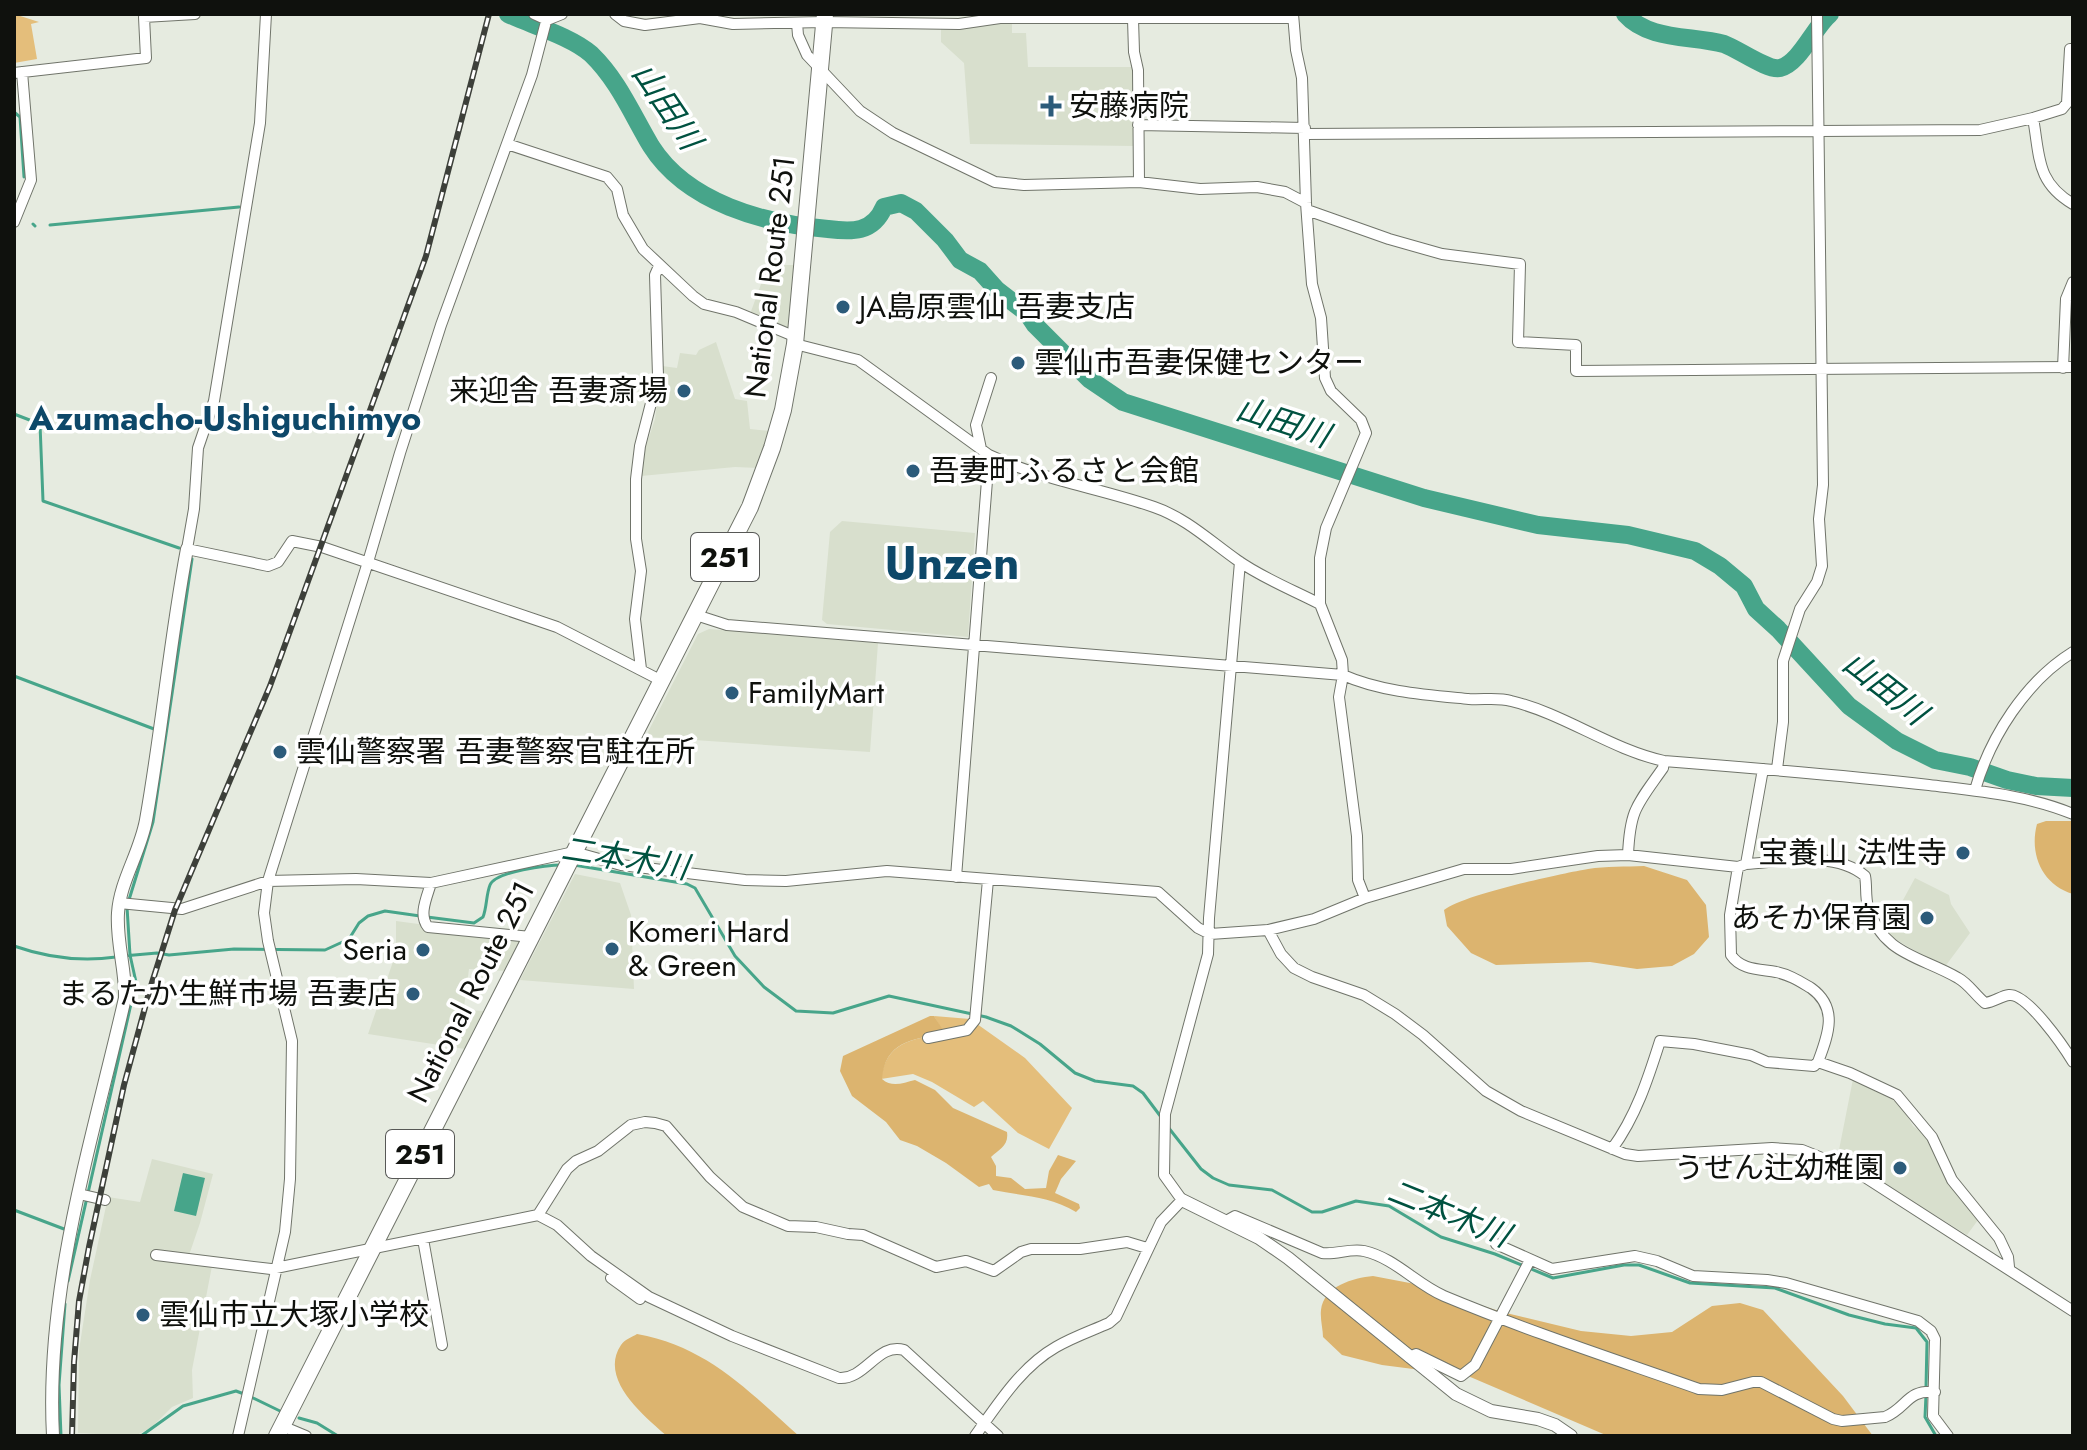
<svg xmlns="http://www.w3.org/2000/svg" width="2087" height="1450" font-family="Jost,'Noto Sans JP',sans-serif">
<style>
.built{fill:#d8dfcd}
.green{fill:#e4be7b}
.forest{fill:#dcb46f}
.water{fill:#47a58a}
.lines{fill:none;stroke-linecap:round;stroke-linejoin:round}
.stream{stroke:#47a58a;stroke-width:3}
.river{stroke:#47a58a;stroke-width:18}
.minor-casing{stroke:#70746a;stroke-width:12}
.tertiary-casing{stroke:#70746a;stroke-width:14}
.trunk-casing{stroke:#70746a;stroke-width:18}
.minor{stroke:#fff;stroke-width:10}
.tertiary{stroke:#fff;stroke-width:12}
.trunk{stroke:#fff;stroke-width:16}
.rail-casing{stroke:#3d403a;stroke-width:6}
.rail{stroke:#fff;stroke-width:3;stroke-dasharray:9;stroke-linecap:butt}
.poi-dot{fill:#2c5b7a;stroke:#fff;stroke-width:3}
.labels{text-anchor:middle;stroke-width:7;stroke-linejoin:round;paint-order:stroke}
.shield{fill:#fff;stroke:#575856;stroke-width:2}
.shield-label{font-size:28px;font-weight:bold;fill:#0f110d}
.poi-label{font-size:30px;fill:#0f110d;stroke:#fff;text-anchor:start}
.street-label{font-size:30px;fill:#0f110d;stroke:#fff}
.water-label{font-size:32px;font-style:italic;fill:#005240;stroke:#fff}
.quarter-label{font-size:34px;font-weight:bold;fill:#0d4869;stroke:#fff}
.town-label{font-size:46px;font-weight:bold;fill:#0d4869;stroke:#fff}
</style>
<rect width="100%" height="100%" fill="#e6ebe0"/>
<!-- built -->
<path class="built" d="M 1012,22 L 1012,33 L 1026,33 L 1028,67 L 1135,67 L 1135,146 L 970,144 L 964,63 L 941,42 L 941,27 Z
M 768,265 L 794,265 L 790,328 L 750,314 Z
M 716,342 L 735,399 L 747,401 L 750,429 L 770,431 L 758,468 L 735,467 L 641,476 L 645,449 L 655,419 L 662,366 L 677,368 L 680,353 L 696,355 L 699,350 Z
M 842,521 L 975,533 L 968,637 L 827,624 L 822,620 L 830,532 Z
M 709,629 L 878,643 L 870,752 L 650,737 L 648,732 L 698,634 Z
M 575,874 L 620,883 L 631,915 L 634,989 L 520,980 Z
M 1915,878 L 1949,895 L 1951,904 L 1970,933 L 1944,968 L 1885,933 Z
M 396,921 L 524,938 L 507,971 L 469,969 L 464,1007 L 467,1010 L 484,1011 L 465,1049 L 368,1034 L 396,953 Z
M 1853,1079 L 1888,1094 L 1899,1102 L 1913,1126 L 1928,1137 L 1947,1181 L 1978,1220 L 1967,1235 L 1838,1155 Z
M 152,1159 L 213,1174 L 200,1223 L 187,1261 L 212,1266 L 192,1370 L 193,1398 L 172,1407 L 152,1427 L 135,1436 L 78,1433 L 79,1350 L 90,1280 L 108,1197 L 140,1202 Z"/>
<!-- green -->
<path class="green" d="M 14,14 L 39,22 L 31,24 L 37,59 L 14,63 Z
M 934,1016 L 970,1019 L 1025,1058 L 1072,1108 L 1049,1149 L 1018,1133 L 983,1101 L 974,1107 L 932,1082 L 913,1074 L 881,1079 C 886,1042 912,1039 942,1034 L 942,1030 Z"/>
<!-- forest -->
<path class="forest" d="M 2046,821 L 2073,821 L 2073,894 C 2042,885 2029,854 2037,824 Z
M 1644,866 L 1687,880 L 1706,905 L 1709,937 L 1694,954 L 1672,966 L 1637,969 L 1590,962 L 1496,965 L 1471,953 L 1447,926 L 1444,910 C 1462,895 1559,874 1588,869 C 1606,866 1626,867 1644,866 Z
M 930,1016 L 934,1016 L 943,1030 L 942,1034 C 912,1039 885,1042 882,1079 C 892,1088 903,1083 915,1080 L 935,1090 L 953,1108 L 1007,1132 C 1009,1146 999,1149 991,1157 L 996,1166 L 996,1176 L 1011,1178 L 1025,1189 L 1046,1188 L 1049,1171 L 1058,1155 L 1076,1161 L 1061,1179 L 1055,1193 L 1079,1204 L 1080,1208 L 1076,1212 C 1050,1196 1023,1196 993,1190 L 989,1184 L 979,1187 L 946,1163 L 917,1146 L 900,1140 L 886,1122 L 852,1096 L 840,1071 L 843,1056 Z
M 1373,1276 L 1415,1284 L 1502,1312 L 1581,1331 L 1631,1336 L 1672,1332 L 1712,1306 L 1740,1303 L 1763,1310 L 1843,1396 L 1873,1436 L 1608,1436 L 1468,1376 L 1382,1365 L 1342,1355 L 1323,1337 C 1323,1329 1320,1319 1321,1310 C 1324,1286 1353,1278 1373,1276 Z
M 637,1334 C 708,1347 747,1390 799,1436 L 667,1436 C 645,1417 598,1379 621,1345 C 624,1340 632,1337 637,1334 Z"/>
<!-- water -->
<path class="water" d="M 183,1173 L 205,1178 L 196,1216 L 174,1211 Z"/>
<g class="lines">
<!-- stream -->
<path class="stream" d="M 14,112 L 20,117 L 24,177
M 33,224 L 35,226
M 50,225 L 239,207
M 14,414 L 40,424 L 43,501 L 179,548
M 14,676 L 154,729
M 574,865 L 687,884 L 695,888 L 735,956 L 764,987 L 796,1011 L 833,1013 L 889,996 L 986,1017 L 1011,1026 L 1040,1044 L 1075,1073 L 1095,1081 L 1133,1086 L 1143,1093 L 1161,1117
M 128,903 L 153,822 L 192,559
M 427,917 L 474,923 L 483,917 C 487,907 486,895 490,885 C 496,871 548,865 563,865
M 14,946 C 48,958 81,962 116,957
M 123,956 L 157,953 L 169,955 L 234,949 L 325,950 L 349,939 L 359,923 L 368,916 L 385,911 L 420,916
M 1168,1127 L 1201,1169 L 1213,1178 L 1229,1185 L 1272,1190 L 1312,1212 L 1322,1212 L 1356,1201 L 1389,1206 L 1441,1237 L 1495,1254 L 1553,1278 L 1624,1265 L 1639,1265 L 1690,1283 L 1775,1288 L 1849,1315 L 1885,1324 L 1916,1328 L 1927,1342 L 1926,1387
M 14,1210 L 64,1229
M 68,1281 L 136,982 L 130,955 L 127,907
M 1926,1395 L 1925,1417 L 1936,1436
M 251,1397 L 280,1411
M 299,1418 L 317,1423 L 338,1436
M 61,1436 L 59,1385 L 65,1304
M 141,1436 L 183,1406 L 236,1391 L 244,1394"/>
<!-- river -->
<path class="river" d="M 508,14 C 532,25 572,37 591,54 C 618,80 632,114 651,146 C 687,203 765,224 828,229 C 852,232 873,233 884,207 L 901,203 L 916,211 L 945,240 L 960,260 L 980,271 L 997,290 L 1027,313 L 1035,325 L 1089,379 L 1123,402 L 1424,498 L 1538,525 L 1628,535 L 1695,551 L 1720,566 L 1744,586 L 1756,609 L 1778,629 L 1849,706 L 1897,741 L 1935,760 L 1970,767 L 2007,780 L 2036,786 L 2073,788
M 1625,14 C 1649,41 1692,35 1724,44 C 1738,49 1768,71 1780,68 C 1800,63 1814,27 1830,14"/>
<!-- minor casing -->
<g class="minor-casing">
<path id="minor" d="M 266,14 L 260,123 L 214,401 L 198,448 L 194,509 L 187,549 L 268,566 L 278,562 L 292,541 L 322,547 L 557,627 L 662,681
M 534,14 L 547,20 L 562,14
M 615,14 L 624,21 L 645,25 L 700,18 L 733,24 L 824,22 L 959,24 L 1000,18 L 1293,18
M 1293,14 L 1296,50 L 1302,78 L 1306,203 L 1312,284 L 1321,318 L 1325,378 L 1331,391 L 1361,420 L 1366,433 L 1326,528 L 1320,558 L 1320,604 L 1342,660 L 1343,675 L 1339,697 L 1357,836 L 1358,880 L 1365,898
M 1133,19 L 1134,52 L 1138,70 L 1139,182
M 797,23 L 798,35 L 807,55 L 860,111 L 893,133 L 995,182 L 1024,185 L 1139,182 L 1200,189 L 1257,187 L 1285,192 L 1306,203
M 2073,49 L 2070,49 L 2067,103 L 2062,109 L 2033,118 C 2040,157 2036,182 2073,204
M 14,73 L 146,58 L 144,17 L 195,14
M 1138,125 L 1305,128
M 1305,134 L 1980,130 L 2033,118
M 507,144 L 607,177 L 617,189 L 623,215 L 643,249 L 693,296 L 704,304 L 736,312 L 796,337
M 1307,210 L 1389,239 L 1442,254 L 1520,264 L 1518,342 L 1576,345 L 1576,371 L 2073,367
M 14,222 L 31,180 L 22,72
M 795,344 L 858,360 L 989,455 C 1042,480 1100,488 1154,507 C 1186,518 1210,541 1237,560 C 1262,578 1293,590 1320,604
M 2063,368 L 2066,299 L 2073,282
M 981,449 L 976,425 L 991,378
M 696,615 L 727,625 L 1343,675 C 1381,692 1428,695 1469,699 C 1483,700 1498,697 1511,701 C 1565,714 1610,749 1664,761 C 1753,768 1841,775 1929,785 C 1978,791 2027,795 2073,814
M 641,669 L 635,619 L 641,571 L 636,539 L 636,479 L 640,446 L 658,376 L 655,275 L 659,266
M 1777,769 L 1783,722 L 1783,661 L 1800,609 L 1817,582 L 1822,566 L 1819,519 L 1823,485 L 1817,14
M 1975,790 C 1990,737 2026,681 2073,652
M 1628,855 C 1630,809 1637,805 1663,768 L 1664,761
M 1746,864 L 1763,769
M 1738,867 L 1730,915 L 1731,955 C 1741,970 1759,969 1776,972 C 1790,975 1799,981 1811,988 C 1839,1008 1828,1035 1818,1062 L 1850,1073 L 1897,1095 L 1932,1137 L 1952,1180 L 1999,1238 L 2008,1257 L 2009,1267
M 956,877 L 989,455
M 431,883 C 427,897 418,915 428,927 L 531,937
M 119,903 L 182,909 L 268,881 L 356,879 L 431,883 L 574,852 L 621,865 L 745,880 L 786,881 L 887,871 L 1158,892 L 1198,928 L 1210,934 L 1268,930 L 1314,919 L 1365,898 L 1464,869 L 1511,869 L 1598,856 L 1628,855 L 1738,867 L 1746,864 C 1782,862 1835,850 1865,876 C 1867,886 1865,896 1868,907 C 1883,955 1920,956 1958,978 C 1969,984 1975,995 1985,1003 C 1994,1002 2001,996 2009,995 C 2027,993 2064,1047 2073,1062
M 1268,930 L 1281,954 L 1294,968 L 1312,977 L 1364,995 L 1395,1014 L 1423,1035 L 1486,1091 L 1521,1111 L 1625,1154 L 1638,1156 L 1772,1148 L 1802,1150 L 1857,1172 L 2073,1311
M 928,1038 L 967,1030 L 975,1020 L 988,880
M 1612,1149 C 1636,1116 1648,1079 1660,1041 L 1694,1044 L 1751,1055 L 1767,1062 L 1814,1066 L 1818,1062
M 79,1194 L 105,1200
M 538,1215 L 567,1169 L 576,1161 L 598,1151 L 631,1125 L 645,1122 L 655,1123 L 666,1126 L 710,1177 L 743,1207 L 788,1226 L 816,1227 L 848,1234 L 863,1235 L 936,1267 L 966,1261 L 994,1271 L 1021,1252 L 1031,1249 L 1080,1249 L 1127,1242 L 1147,1248
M 1226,1221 L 1235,1216 L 1322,1253 C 1336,1255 1350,1248 1364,1251 C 1395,1258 1416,1284 1444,1296 C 1528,1331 1614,1359 1699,1389 L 1722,1390 L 1753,1382 L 1761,1382 L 1833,1419 L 1842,1421 L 1885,1417 C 1907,1408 1907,1389 1935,1392
M 423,1239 L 442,1345
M 1496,1244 L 1552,1269 L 1635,1256 L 1657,1261 L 1693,1276 L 1767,1280 L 1786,1283 L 1918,1321 L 1931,1331 L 1935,1339 L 1933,1416 L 1948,1436
M 156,1255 L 271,1269 L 538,1215 L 557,1225 L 591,1256 L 649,1297 L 732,1336 L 839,1378 C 865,1380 878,1342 904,1350 L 998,1436
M 611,1278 L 640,1299
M 1409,1357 L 1416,1354 L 1461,1376 L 1475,1365 L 1530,1260
M 282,1426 L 306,1436
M 238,1436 L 285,1232 L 290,1179 L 292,1041 L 268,941 L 264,913 L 268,881 L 368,562 L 400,453 L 441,325 L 532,75 L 548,14
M 975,1436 C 998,1404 1021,1367 1056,1347 C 1073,1337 1091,1331 1109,1323 L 1116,1317 L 1161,1222 L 1182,1200 L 1164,1175 L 1165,1114 L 1208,954 L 1209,918 L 1240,562"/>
</g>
<!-- tertiary casing -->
<g class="tertiary-casing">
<path id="tertiary" d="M 1182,1200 L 1259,1238 L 1288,1258 L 1456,1394 L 1491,1411 L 1538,1419 L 1555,1425 L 1571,1436
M 53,1436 C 45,1287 92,1142 125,998 C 126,970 116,942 118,913 C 120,881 140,853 146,820 C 162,730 170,639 187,549"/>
</g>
<!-- trunk casing -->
<g class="trunk-casing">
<path id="trunk" d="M 277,1436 L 750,507 L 772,448 L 783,410 L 795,344 L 825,14"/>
</g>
<!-- minor -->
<use href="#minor" class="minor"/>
<!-- tertiary -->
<use href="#tertiary" class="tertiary"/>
<!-- trunk -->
<use href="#trunk" class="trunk"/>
<!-- rail casing -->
<g class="rail-casing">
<path id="rail" d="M 72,1436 L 74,1362 L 79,1301 L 89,1247 L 124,1085 L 150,989 L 175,910 L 270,686 L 426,256 L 489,14"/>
</g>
<!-- rail -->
<use href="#rail" class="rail"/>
</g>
<!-- markers -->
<g class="poi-dot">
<path d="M1047 94h8v8h8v8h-8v8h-8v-8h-8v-8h8z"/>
<circle cx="843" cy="307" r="8"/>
<circle cx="1018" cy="363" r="8"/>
<circle cx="684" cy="391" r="8"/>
<circle cx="913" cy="471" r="8"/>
<circle cx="732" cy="693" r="8"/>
<circle cx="280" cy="752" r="8"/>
<circle cx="1963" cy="853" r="8"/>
<circle cx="1927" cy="918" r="8"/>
<circle cx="612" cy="949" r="8"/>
<circle cx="423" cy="950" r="8"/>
<circle cx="413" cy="994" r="8"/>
<circle cx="1900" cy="1168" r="8"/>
<circle cx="143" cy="1315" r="8"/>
</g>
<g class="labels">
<!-- shield labels -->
<g class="shield">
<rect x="691" y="533" width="68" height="48" rx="6"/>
<rect x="386" y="1130" width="68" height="48" rx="6"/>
</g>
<g class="shield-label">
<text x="725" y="567">251</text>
<text x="420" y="1164">251</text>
</g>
<!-- poi labels -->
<g class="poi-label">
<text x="1069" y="116">安藤病院</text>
<text x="859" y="317">JA島原雲仙 吾妻支店</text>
<text x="1034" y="373">雲仙市吾妻保健センター</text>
<text x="668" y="401" text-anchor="end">来迎舎 吾妻斎場</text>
<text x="929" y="481">吾妻町ふるさと会館</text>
<text x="748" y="703">FamilyMart</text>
<text x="296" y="762">雲仙警察署 吾妻警察官駐在所</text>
<text x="1947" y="863" text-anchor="end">宝養山 法性寺</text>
<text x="1911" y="928" text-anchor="end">あそか保育園</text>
<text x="628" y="942">Komeri Hard<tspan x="628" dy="34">&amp; Green</tspan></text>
<text x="407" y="960" text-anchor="end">Seria</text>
<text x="397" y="1004" text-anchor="end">まるたか生鮮市場 吾妻店</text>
<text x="1884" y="1178" text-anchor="end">うせん辻幼稚園</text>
<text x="159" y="1325">雲仙市立大塚小学校</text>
</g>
<!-- street labels -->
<g class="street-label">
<text transform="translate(770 277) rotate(-83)" y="10">National Route 251</text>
<text transform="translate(471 992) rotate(-63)" y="10">National Route 251</text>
</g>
<!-- water labels -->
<g class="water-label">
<text transform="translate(667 106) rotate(56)" y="11">山田川</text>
<text transform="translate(1283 422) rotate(18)" y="11">山田川</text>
<text transform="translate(1885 688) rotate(38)" y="11">山田川</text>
<text transform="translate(625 858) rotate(9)" y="11">二本木川</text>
<text transform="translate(1449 1213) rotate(22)" y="11">二本木川</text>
</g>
<!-- quarter labels -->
<g class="quarter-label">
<text x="225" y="430">Azumacho-Ushiguchimyo</text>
</g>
<!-- town labels -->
<g class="town-label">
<text x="952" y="579">Unzen</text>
</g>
</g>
<!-- border -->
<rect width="2087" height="1450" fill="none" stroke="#0f110d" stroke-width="32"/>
</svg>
